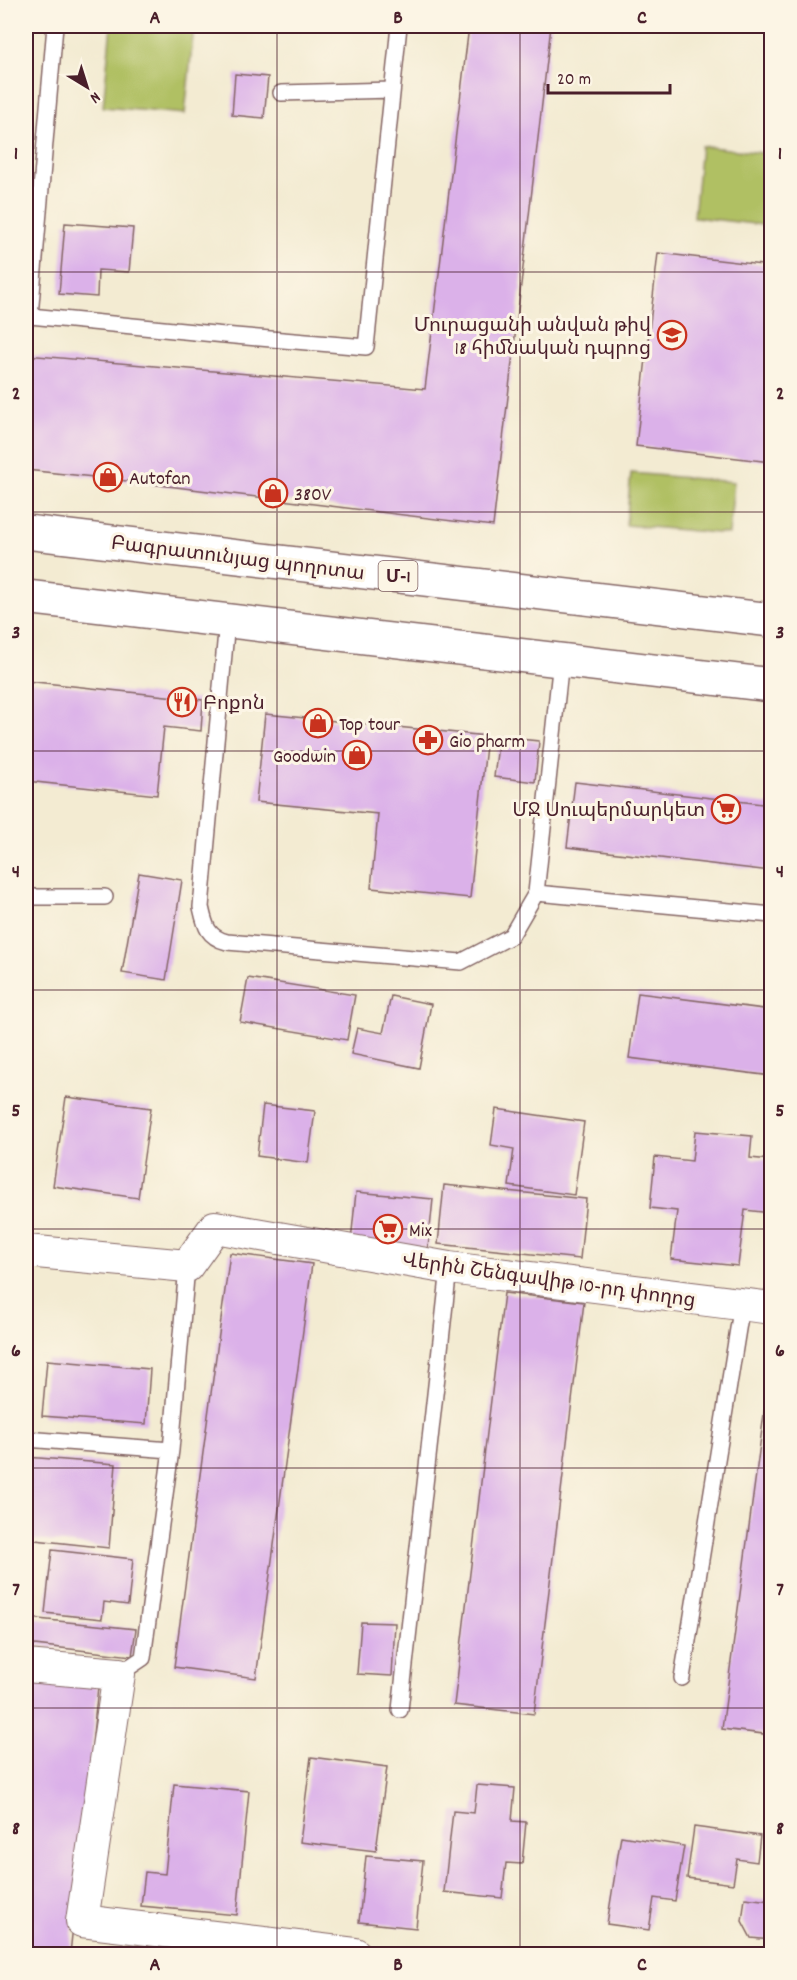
<svg xmlns="http://www.w3.org/2000/svg" width="797" height="1980" font-family="Dekko,'Noto Sans Armenian',sans-serif">
<style>
.green{fill:#b0c063;stroke:#7d7047;stroke-width:1.5}
.building{fill:#dbb1e9}
.lines{fill:none;stroke-linecap:round;stroke-linejoin:round}
.lane-casing{stroke:#856665;stroke-width:18}
.street-casing{stroke:#856665;stroke-width:34}
.primary-casing{stroke:#856665;stroke-width:36}
.lane{stroke:#fff;stroke-width:15}
.street{stroke:#fff;stroke-width:32}
.primary{stroke:#fff;stroke-width:33}
.grid{fill:none;stroke:#4a1f2b;stroke-width:1.5;stroke-opacity:0.55}
.labels{text-anchor:middle;stroke-width:6;stroke-linejoin:round;paint-order:stroke}
.shield{fill:#fcf5e5;stroke:#7f5f63;stroke-width:1.5}
.shield-label{font-size:18px;font-weight:bold;fill:#4a1f2b}
.poi-label{font-size:20px;fill:#4a1f2b;stroke:#fcf5e5;text-anchor:start}
.street-label{font-size:20px;fill:#4a1f2b;stroke:#fcf5e5}
.neatline{fill:none;stroke:#4a1f2b;stroke-width:2}
.grid-label{font-size:20px;text-anchor:middle;font-weight:bold;fill:#4a1f2b}
</style>
<rect width="100%" height="100%" fill="#fcf5e5"/>
<filter id="ink" filterUnits="userSpaceOnUse"><feTurbulence type="fractalNoise" baseFrequency=".0167" numOctaves="2"/><feDisplacementMap in="SourceGraphic" scale="12" xChannelSelector="R" yChannelSelector="G"/><feConvolveMatrix kernelMatrix="1 2 1 2 8 2 1 2 1" color-interpolation-filters="sRGB"/></filter>
<filter id="wash" filterUnits="userSpaceOnUse"><feTurbulence type="fractalNoise" baseFrequency=".008" numOctaves="4" result="noise"/><feDisplacementMap in="SourceGraphic" scale="24" xChannelSelector="R" yChannelSelector="G"/><feGaussianBlur stdDeviation="1.35" result="paint"/><feColorMatrix in="noise" values="0 0 0 0 0 0 0 0 0 0 0 0 0 0 0 0 0 1.4 0 .05"/><feComposite in="paint" operator="in"/></filter>
<g filter="url(#wash)">
<rect width="100%" height="100%" fill="#f3ebd2"/>
<!-- green -->
<path class="green" d="M 111,26 L 194,26 L 185,114 L 103,107 Z
M 701,146 L 771,154 L 771,226 L 694,217 Z
M 631,473 L 734,482 L 729,534 L 626,525 Z"/>
<g id="blocks">
<!-- building -->
<path class="building" d="M 469,26 L 551,26 L 493,526 L 94,477 L 26,470 L 26,355 L 425,389 Z
M 235,74 L 268,77 L 264,118 L 232,115 Z
M 65,223 L 133,228 L 129,272 L 98,270 L 97,297 L 59,294 Z
M 658,253 L 772,266 L 772,462 L 636,446 Z
M 26,681 L 203,700 L 201,731 L 164,727 L 157,795 L 26,781 Z
M 265,714 L 487,736 L 470,898 L 371,888 L 378,814 L 256,802 Z
M 499,737 L 539,741 L 535,782 L 494,777 Z
M 575,782 L 772,805 L 772,871 L 567,847 Z
M 139,873 L 182,880 L 166,980 L 122,973 Z
M 248,978 L 355,995 L 347,1040 L 240,1022 Z
M 638,993 L 772,1010 L 772,1076 L 629,1058 Z
M 391,996 L 431,1004 L 419,1068 L 351,1054 L 357,1028 L 383,1033 Z
M 66,1097 L 151,1108 L 138,1198 L 53,1186 Z
M 263,1105 L 315,1111 L 308,1163 L 257,1156 Z
M 496,1109 L 584,1122 L 574,1195 L 509,1186 L 514,1149 L 491,1145 Z
M 695,1131 L 752,1136 L 750,1158 L 772,1160 L 772,1213 L 745,1210 L 738,1266 L 671,1259 L 677,1211 L 650,1208 L 655,1157 L 692,1161 Z
M 444,1185 L 586,1199 L 580,1259 L 438,1244 Z
M 356,1192 L 433,1199 L 428,1248 L 351,1241 Z
M 230,1253 L 312,1264 L 256,1678 L 174,1667 Z
M 504,1293 L 584,1302 L 534,1714 L 454,1705 Z
M 47,1360 L 150,1369 L 146,1424 L 42,1416 Z
M 770,1369 L 772,1369 L 772,1735 L 722,1729 Z
M 26,1457 L 116,1464 L 109,1548 L 26,1539 Z
M 52,1550 L 133,1559 L 128,1605 L 104,1602 L 102,1619 L 45,1613 Z
M 28,1618 L 136,1629 L 132,1656 L 26,1644 Z
M 361,1622 L 395,1623 L 392,1676 L 357,1674 Z
M 26,1680 L 98,1687 L 70,1954 L 26,1954 Z
M 311,1757 L 387,1767 L 376,1851 L 300,1842 Z
M 174,1784 L 249,1791 L 237,1915 L 141,1906 L 145,1872 L 165,1874 Z
M 477,1785 L 515,1788 L 512,1821 L 526,1822 L 522,1864 L 506,1863 L 502,1898 L 444,1892 L 453,1811 L 474,1813 Z
M 694,1827 L 760,1836 L 757,1862 L 737,1859 L 733,1884 L 687,1878 Z
M 621,1836 L 684,1846 L 675,1901 L 654,1898 L 649,1930 L 607,1924 Z
M 366,1856 L 423,1861 L 416,1928 L 359,1922 Z
M 745,1898 L 772,1901 L 772,1940 L 751,1938 L 742,1921 Z"/>
</g>
</g>
<g filter="url(#ink)">
<use href="#blocks" fill-opacity="0" stroke="#856665" stroke-width="1.5"/>
<g class="lines">
<!-- lane casing -->
<g class="lane-casing">
<path id="lane" d="M 55,26 L 30,316 L 235,336 L 366,347 L 399,26
M 281,93 L 392,90
M 227,621 L 201,907 C 205,925 207,937 227,942 L 461,962 L 511,936 L 536,893 L 561,660
M 536,893 L 772,915
M 26,897 L 105,897
M 26,1439 L 171,1450
M 119,1674 L 143,1658 L 171,1450 L 187,1266
M 682,1678 L 742,1304
M 400,1710 L 449,1268"/>
</g>
<!-- street casing -->
<g class="street-casing">
<path id="street" d="M 26,1251 L 187,1266 L 215,1227 L 449,1268 L 772,1308
M 26,1666 L 119,1674 L 82,1921 L 355,1954"/>
</g>
<!-- primary casing -->
<g class="primary-casing">
<path id="primary" d="M 26,532 L 772,620
M 26,597 L 772,685"/>
</g>
<!-- lane -->
<use href="#lane" class="lane"/>
<!-- street -->
<use href="#street" class="street"/>
<!-- primary -->
<use href="#primary" class="primary"/>
</g>
</g>
<!-- grid -->
<path class="grid" d="M 277,26 L 277,1954M 520,26 L 520,1954M 26,272 L 772,272M 26,512 L 772,512M 26,751 L 772,751M 26,990 L 772,990M 26,1229 L 772,1229M 26,1468 L 772,1468M 26,1708 L 772,1708"/>
<!-- icons -->
<defs>
<g id="school-ring" transform="scale(1.5)"><circle r="9.5" fill="#fcf5e5" stroke="#c8321e" stroke-width="1.5"/><path d="M0-5L7-2L0 1L-7-2ZM-4 1L0 2.5L4 1V4Q0 6-4 4Z" fill="#c8321e"/></g>
<g id="shop-ring" transform="scale(1.5)"><circle r="9.5" fill="#fcf5e5" stroke="#c8321e" stroke-width="1.5"/><path d="M-5-2.5h2.3a2.7 3.5 0 0 1 5.4 0H5L5.5 6h-11ZM-1.5-2.5h3a1.5 2.3 0 0 0-3 0Z" fill="#c8321e"/></g>
<g id="restaurant-ring" transform="scale(1.5)"><circle r="9.5" fill="#fcf5e5" stroke="#c8321e" stroke-width="1.5"/><path d="M-5-6h1v4h1v-4h1v4h1v-4h1v5L-1.5 .5V6h-2V.5L-5-1ZM5-6V6H3V1.5H1.5Q1.5-4 5-6Z" fill="#c8321e"/></g>
<g id="pharmacy-ring" transform="scale(1.5)"><circle r="9.5" fill="#fcf5e5" stroke="#c8321e" stroke-width="1.5"/><path d="M-2-6h4v4h4v4h-4v4h-4v-4h-4v-4h4Z" fill="#c8321e"/></g>
<g id="supermarket-ring" transform="scale(1.5)"><circle r="9.5" fill="#fcf5e5" stroke="#c8321e" stroke-width="1.5"/><path d="M-6-5.5h2.5l.6 2H6L4.5 2H-2.5L-4.4-4H-6ZM-1.5 3.2a1.3 1.3 0 1 0 .1 0ZM3 3.2a1.3 1.3 0 1 0 .1 0Z" fill="#c8321e"/></g>
</defs>
<g fill-rule="evenodd">
<use href="#school-ring" x="672" y="335"/>
<use href="#shop-ring" x="108" y="477"/>
<use href="#shop-ring" x="273" y="493"/>
<use href="#restaurant-ring" x="182" y="702"/>
<use href="#shop-ring" x="318" y="723"/>
<use href="#pharmacy-ring" x="428" y="740"/>
<use href="#shop-ring" x="357" y="755"/>
<use href="#supermarket-ring" x="726" y="809"/>
<use href="#supermarket-ring" x="388" y="1229"/>
</g>
<g class="labels">
<!-- shield labels -->
<rect class="shield" x="378.5" y="561" width="39" height="30" rx="4.5"/>
<g class="shield-label">
<text x="398" y="582">Մ-1</text>
</g>
<!-- poi labels -->
<g class="poi-label">
<text x="651" y="331" text-anchor="end">Մուրացանի անվան թիվ<tspan x="651" dy="23">18 հիմնական դպրոց</tspan></text>
<text x="129" y="484">Autofan</text>
<text x="294" y="500">380V</text>
<text x="203" y="709">Բոքոն</text>
<text x="339" y="730">Top tour</text>
<text x="449" y="747">Gio pharm</text>
<text x="336" y="762" text-anchor="end">Goodwin</text>
<text x="705" y="816" text-anchor="end">ՄՋ Սուպերմարկետ</text>
<text x="409" y="1236">Mix</text>
</g>
<!-- street labels -->
<g class="street-label">
<text transform="translate(238 557) rotate(7)" y="7">Բագրատունյաց պողոտա</text>
<text transform="translate(549 1279) rotate(8)" y="7">Վերին Շենգավիթ 10-րդ փողոց</text>
</g>
</g>
<!-- margin -->
<rect width="797" height="1980" fill="none" stroke="#fcf5e5" stroke-width="66"/>
<!-- north arrow -->
<g transform="translate(87 87) rotate(142)" stroke="#fcf5e5" stroke-width="4.5" paint-order="stroke">
<path d="M0-4.5L10 22L0 15L-10 22Z" fill="#4a1f2b"/>
<text y="-9" font-size="16" font-weight="bold" text-anchor="middle" fill="#4a1f2b">N</text>
</g>
<!-- scale -->
<path d="M548 84v9h122v-9" fill="none" stroke="#4a1f2b" stroke-width="3"/>
<text x="557" y="84" font-size="18" fill="#4a1f2b" stroke="#fcf5e5" stroke-width="4.5" paint-order="stroke">20 m</text>
<rect x="33" y="33" width="731" height="1914" class="neatline"/>
<g class="grid-label">
<text x="155" y="23">A</text>
<text x="398" y="23">B</text>
<text x="642" y="23">C</text>
<text x="16" y="159">1</text>
<text x="780" y="159">1</text>
<text x="16" y="399">2</text>
<text x="780" y="399">2</text>
<text x="16" y="638">3</text>
<text x="780" y="638">3</text>
<text x="16" y="877">4</text>
<text x="780" y="877">4</text>
<text x="16" y="1116">5</text>
<text x="780" y="1116">5</text>
<text x="16" y="1356">6</text>
<text x="780" y="1356">6</text>
<text x="16" y="1595">7</text>
<text x="780" y="1595">7</text>
<text x="16" y="1834">8</text>
<text x="780" y="1834">8</text>
<text x="155" y="1970">A</text>
<text x="398" y="1970">B</text>
<text x="642" y="1970">C</text>
</g>
</svg>
